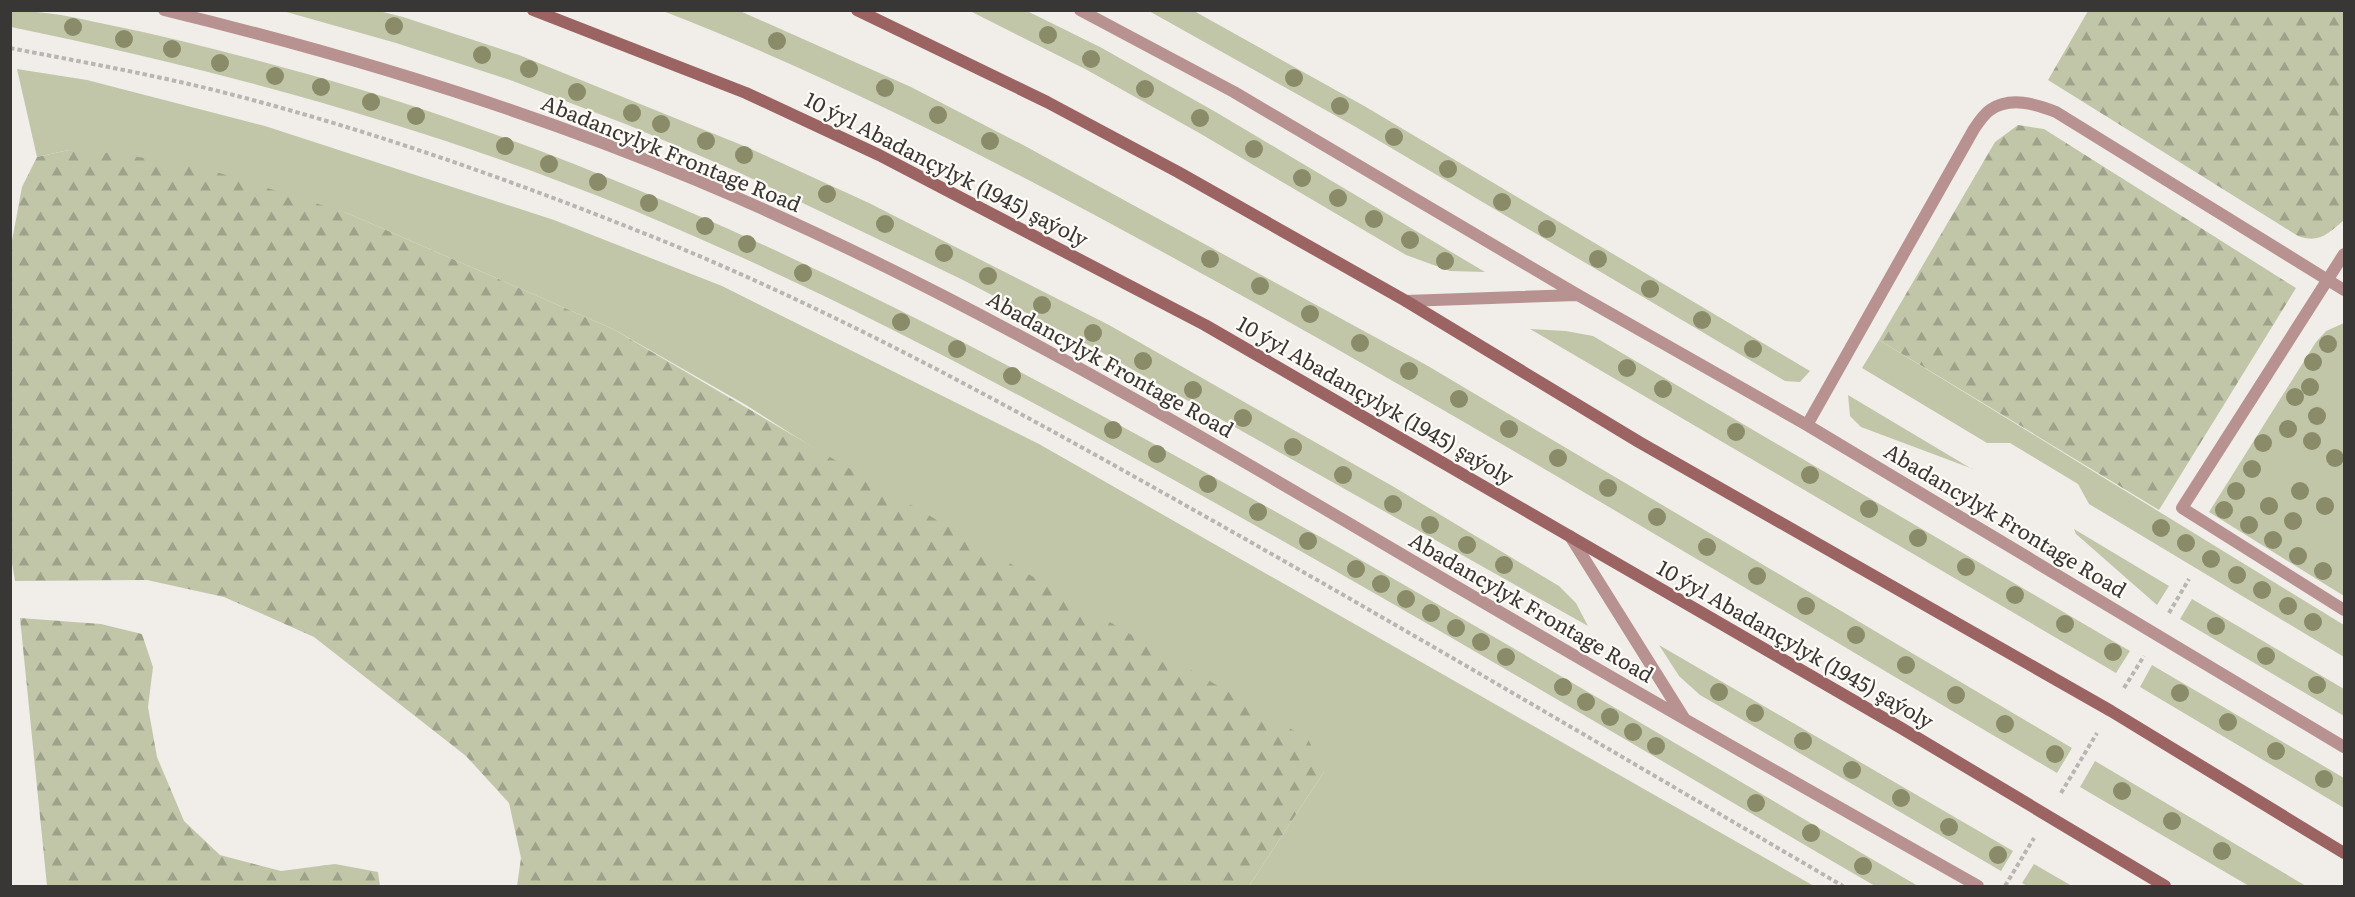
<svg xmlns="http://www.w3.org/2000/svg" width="2355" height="897" font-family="Literata,serif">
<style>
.grass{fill:#c2c6a8}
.forest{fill:url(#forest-firs)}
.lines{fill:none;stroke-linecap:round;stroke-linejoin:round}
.path{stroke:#b8b6b2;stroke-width:4;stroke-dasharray:4.5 3;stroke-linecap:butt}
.street{stroke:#b89290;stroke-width:12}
.secondary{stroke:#9b6463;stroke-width:12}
.tree{fill:#8a8b69}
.labels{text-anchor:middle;stroke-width:4.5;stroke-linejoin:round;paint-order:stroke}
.street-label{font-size:21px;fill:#383735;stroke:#fffbf6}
</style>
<defs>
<pattern id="forest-firs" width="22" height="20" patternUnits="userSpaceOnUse" patternTransform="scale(1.5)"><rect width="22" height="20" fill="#c2c6a8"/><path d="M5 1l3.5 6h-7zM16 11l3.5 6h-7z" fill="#9fa28a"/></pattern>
</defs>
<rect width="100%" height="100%" fill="#f1eee9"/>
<!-- grass -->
<path class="grass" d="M 10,11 C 43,10 73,17 105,24 C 174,38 243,56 311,75 C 619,162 904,306 1183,460 C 1431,597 1674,743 1918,886 L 1875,886 C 1639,748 1405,608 1165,475 C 981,373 794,274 598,196 C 407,121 211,68 11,27 Z
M 283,11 L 379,11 L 403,17 L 519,55 L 749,148 L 869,203 L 1109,325 L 1394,487 L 1559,586 L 1576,603 L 1588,626 L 1096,349 L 961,279 L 738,172 L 628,125 L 510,80 L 396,43 Z
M 663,11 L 740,11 L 911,87 L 1025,146 L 1428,366 L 2072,748 L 2057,773 C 1791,616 1527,455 1257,304 C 1064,197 869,91 663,11 Z
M 970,11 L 1027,11 L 1100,47 L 1214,111 L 1485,272 L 1450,271 L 1406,255 L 1201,134 L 1087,70 Z
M 1149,11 L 1194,11 L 1366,107 L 1810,371 L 1800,382 L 1785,381 L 1354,126 Z
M 17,69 L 87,80 L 265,126 L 554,220 L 722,286 L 1039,444 L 1814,886 L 1249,886 L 1324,772 L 746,405 L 613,329 L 347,213 L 69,150 L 37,157 Z
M 2344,323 L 2344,596 L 2209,512 L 2316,342 L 2326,331 Z
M 1530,329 L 1566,331 L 1593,336 L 2130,651 L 2116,673 Z
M 1879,340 L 2344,625 L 2344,657 L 2089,504 L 2078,484 L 2010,443 L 1987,443 L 1862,368 Z
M 1848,395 L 1972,469 L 1973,469 L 1861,427 L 1850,416 Z
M 2074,529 L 2169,586 L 2157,605 L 2076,534 Z
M 2192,599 L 2344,689 L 2344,716 L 2180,619 Z
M 1659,645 L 2013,851 L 2001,871 L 1700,695 L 1679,676 Z
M 2152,665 L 2344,778 L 2344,808 L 2140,687 Z
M 2095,761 L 2306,886 L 2249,886 L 2080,787 Z
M 2034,864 L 2072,886 L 2027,886 L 2022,883 Z"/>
<!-- forest -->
<path class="forest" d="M 2088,11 L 2344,11 L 2344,220 C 2329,233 2319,244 2298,236 L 2048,80 Z
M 2018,125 L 2044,129 L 2296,288 L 2159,510 L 1879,340 L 1995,142 Z
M 69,150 L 122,154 L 210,170 L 347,213 L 613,329 L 1308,739 L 1324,772 L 1249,886 L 517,886 L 521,858 L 509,803 L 466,756 L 314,637 L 224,597 L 147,580 L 15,581 L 10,551 L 11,246 L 22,187 L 37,157 Z
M 20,618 L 101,624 L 142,634 L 153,667 L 148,707 L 157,757 L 184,821 L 220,855 L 281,871 L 335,864 L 378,872 L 380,886 L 47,886 Z"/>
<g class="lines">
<!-- path -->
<path class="path" d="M 10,48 C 77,61 144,73 210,89 C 367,128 523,184 673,245 C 859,322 1034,420 1208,518 C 1421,638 1632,763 1843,886
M 2169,613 L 2189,579
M 2124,688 L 2144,656
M 2061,793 L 2097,733
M 2005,886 L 2034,838"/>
<!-- street -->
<path class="street" d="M 164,10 C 345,54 524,108 696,180 C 940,282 1169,417 1396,551 C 1589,665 1783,776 1978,886
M 1080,10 L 1234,92 L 1578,295 L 1807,425 L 2344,747
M 2344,254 L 2182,508 L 2344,610
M 1406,301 L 1577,295
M 1807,425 L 1974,129 C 1978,123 1984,114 1990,110 C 2010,96 2036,104 2056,112 L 2344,290
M 1570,536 L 1684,718"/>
<!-- secondary -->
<path class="secondary" d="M 533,10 L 746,93 L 879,155 L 1205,325 L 1901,728 L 2165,886
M 857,10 L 1047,102 L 1178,172 L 1406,301 L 1639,442 L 2111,711 L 2344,853"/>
</g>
<!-- trees -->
<g class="tree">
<circle cx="394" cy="26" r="9"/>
<circle cx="73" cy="27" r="9"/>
<circle cx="1048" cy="35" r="9"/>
<circle cx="124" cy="39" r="9"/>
<circle cx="777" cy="41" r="9"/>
<circle cx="172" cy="49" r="9"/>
<circle cx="482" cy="55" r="9"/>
<circle cx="1091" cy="59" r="9"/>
<circle cx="220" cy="63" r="9"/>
<circle cx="529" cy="69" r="9"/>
<circle cx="275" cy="76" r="9"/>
<circle cx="1294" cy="78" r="9"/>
<circle cx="321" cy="87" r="9"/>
<circle cx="885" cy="88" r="9"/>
<circle cx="1145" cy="89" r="9"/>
<circle cx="577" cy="92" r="9"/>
<circle cx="371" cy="102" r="9"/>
<circle cx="1340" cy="106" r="9"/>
<circle cx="632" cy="113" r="9"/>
<circle cx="938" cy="115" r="9"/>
<circle cx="416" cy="116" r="9"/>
<circle cx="1200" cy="118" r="9"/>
<circle cx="661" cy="124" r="9"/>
<circle cx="1394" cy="137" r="9"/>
<circle cx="706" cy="141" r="9"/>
<circle cx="990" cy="141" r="9"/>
<circle cx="505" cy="146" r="9"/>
<circle cx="1254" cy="149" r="9"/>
<circle cx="744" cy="155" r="9"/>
<circle cx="549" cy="164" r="9"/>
<circle cx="1448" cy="169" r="9"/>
<circle cx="1302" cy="178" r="9"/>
<circle cx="598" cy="182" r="9"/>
<circle cx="827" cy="194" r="9"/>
<circle cx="1338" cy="198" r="9"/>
<circle cx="1502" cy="202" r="9"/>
<circle cx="649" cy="203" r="9"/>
<circle cx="1374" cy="219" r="9"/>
<circle cx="885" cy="224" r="9"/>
<circle cx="705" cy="226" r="9"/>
<circle cx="1547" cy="229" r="9"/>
<circle cx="1410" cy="240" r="9"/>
<circle cx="747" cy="244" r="9"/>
<circle cx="944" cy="253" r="9"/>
<circle cx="1210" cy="259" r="9"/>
<circle cx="1598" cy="259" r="9"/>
<circle cx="1445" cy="261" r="9"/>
<circle cx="803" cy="273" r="9"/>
<circle cx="988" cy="276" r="9"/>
<circle cx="1260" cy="286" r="9"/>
<circle cx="1650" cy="289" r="9"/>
<circle cx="1042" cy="305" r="9"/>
<circle cx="1310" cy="314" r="9"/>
<circle cx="1702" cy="320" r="9"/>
<circle cx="901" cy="322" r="9"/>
<circle cx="1093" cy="333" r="9"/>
<circle cx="1360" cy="343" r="9"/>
<circle cx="2328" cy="344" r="9"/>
<circle cx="957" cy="349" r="9"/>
<circle cx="1753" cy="349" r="9"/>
<circle cx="1143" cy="361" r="9"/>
<circle cx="2313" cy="362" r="9"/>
<circle cx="1627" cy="368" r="9"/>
<circle cx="1409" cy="371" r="9"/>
<circle cx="1012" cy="376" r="9"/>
<circle cx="2310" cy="387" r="9"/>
<circle cx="1663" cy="389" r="9"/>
<circle cx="1193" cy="390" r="9"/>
<circle cx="2295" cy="397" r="9"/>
<circle cx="1459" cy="399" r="9"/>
<circle cx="2317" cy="416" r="9"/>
<circle cx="1243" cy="418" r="9"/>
<circle cx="1509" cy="429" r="9"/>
<circle cx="2288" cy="429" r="9"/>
<circle cx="1113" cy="430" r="9"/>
<circle cx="1736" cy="432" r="9"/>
<circle cx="2312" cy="441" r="9"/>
<circle cx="2263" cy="443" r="9"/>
<circle cx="1293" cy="447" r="9"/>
<circle cx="1157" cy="454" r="9"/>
<circle cx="1558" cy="458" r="9"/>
<circle cx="2335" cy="458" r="9"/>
<circle cx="2252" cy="469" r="9"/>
<circle cx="1343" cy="475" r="9"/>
<circle cx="1810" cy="475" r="9"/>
<circle cx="1208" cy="484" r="9"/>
<circle cx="1608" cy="488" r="9"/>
<circle cx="2236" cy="491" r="9"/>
<circle cx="2300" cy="491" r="9"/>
<circle cx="1393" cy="504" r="9"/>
<circle cx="2269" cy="506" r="9"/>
<circle cx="2325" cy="506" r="9"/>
<circle cx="1869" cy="509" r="9"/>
<circle cx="2224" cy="510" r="9"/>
<circle cx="1258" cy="512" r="9"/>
<circle cx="1657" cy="517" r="9"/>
<circle cx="2293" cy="521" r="9"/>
<circle cx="1430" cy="525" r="9"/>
<circle cx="2249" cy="525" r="9"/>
<circle cx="2161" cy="528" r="9"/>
<circle cx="1918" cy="538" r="9"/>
<circle cx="2273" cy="540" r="9"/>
<circle cx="1308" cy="541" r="9"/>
<circle cx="2186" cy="543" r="9"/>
<circle cx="1467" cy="545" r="9"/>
<circle cx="1707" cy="547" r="9"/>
<circle cx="2298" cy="556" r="9"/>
<circle cx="2211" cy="559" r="9"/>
<circle cx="1504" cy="565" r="9"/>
<circle cx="1966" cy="567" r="9"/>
<circle cx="1356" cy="569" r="9"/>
<circle cx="2323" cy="571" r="9"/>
<circle cx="2237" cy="575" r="9"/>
<circle cx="1757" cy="576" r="9"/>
<circle cx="1381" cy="584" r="9"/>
<circle cx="2262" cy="590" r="9"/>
<circle cx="2015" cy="595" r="9"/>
<circle cx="1406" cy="599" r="9"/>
<circle cx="1806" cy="606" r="9"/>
<circle cx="2288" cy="606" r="9"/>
<circle cx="1431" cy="613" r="9"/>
<circle cx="2313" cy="622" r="9"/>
<circle cx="2065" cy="624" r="9"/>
<circle cx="2216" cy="626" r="9"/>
<circle cx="1456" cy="628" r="9"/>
<circle cx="1856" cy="635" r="9"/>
<circle cx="1481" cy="642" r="9"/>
<circle cx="2113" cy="652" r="9"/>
<circle cx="2266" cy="656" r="9"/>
<circle cx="1506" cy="657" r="9"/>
<circle cx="1906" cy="665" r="9"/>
<circle cx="2317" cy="685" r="9"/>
<circle cx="1563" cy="687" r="9"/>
<circle cx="1719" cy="692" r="9"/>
<circle cx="2180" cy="693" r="9"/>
<circle cx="1956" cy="695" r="9"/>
<circle cx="1586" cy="702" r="9"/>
<circle cx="1755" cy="713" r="9"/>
<circle cx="1610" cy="717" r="9"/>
<circle cx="2228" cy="722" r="9"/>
<circle cx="2005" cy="724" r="9"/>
<circle cx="1633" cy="732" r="9"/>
<circle cx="1803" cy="741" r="9"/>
<circle cx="1656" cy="746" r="9"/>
<circle cx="2276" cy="751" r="9"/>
<circle cx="2055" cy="754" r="9"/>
<circle cx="1852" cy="770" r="9"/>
<circle cx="2324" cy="779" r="9"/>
<circle cx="2122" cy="791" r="9"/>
<circle cx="1901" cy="798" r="9"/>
<circle cx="1756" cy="803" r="9"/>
<circle cx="2172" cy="821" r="9"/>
<circle cx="1949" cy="827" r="9"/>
<circle cx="1811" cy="833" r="9"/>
<circle cx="2222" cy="851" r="9"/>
<circle cx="1998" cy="855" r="9"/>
<circle cx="1863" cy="866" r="9"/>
</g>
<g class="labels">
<!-- street labels -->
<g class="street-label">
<text transform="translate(671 154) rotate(22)" y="7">Abadancylyk Frontage Road</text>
<text transform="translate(946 170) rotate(27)" y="7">10 ýyl Abadançylyk (1945) şaýoly</text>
<text transform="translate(1110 365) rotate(29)" y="7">Abadancylyk Frontage Road</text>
<text transform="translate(1375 401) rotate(30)" y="7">10 ýyl Abadançylyk (1945) şaýoly</text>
<text transform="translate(2005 521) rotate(31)" y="7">Abadancylyk Frontage Road</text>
<text transform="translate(1531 608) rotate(30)" y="7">Abadancylyk Frontage Road</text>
<text transform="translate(1795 645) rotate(30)" y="7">10 ýyl Abadançylyk (1945) şaýoly</text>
</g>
</g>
<!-- border -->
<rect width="2355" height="897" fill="none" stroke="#383735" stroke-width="24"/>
</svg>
